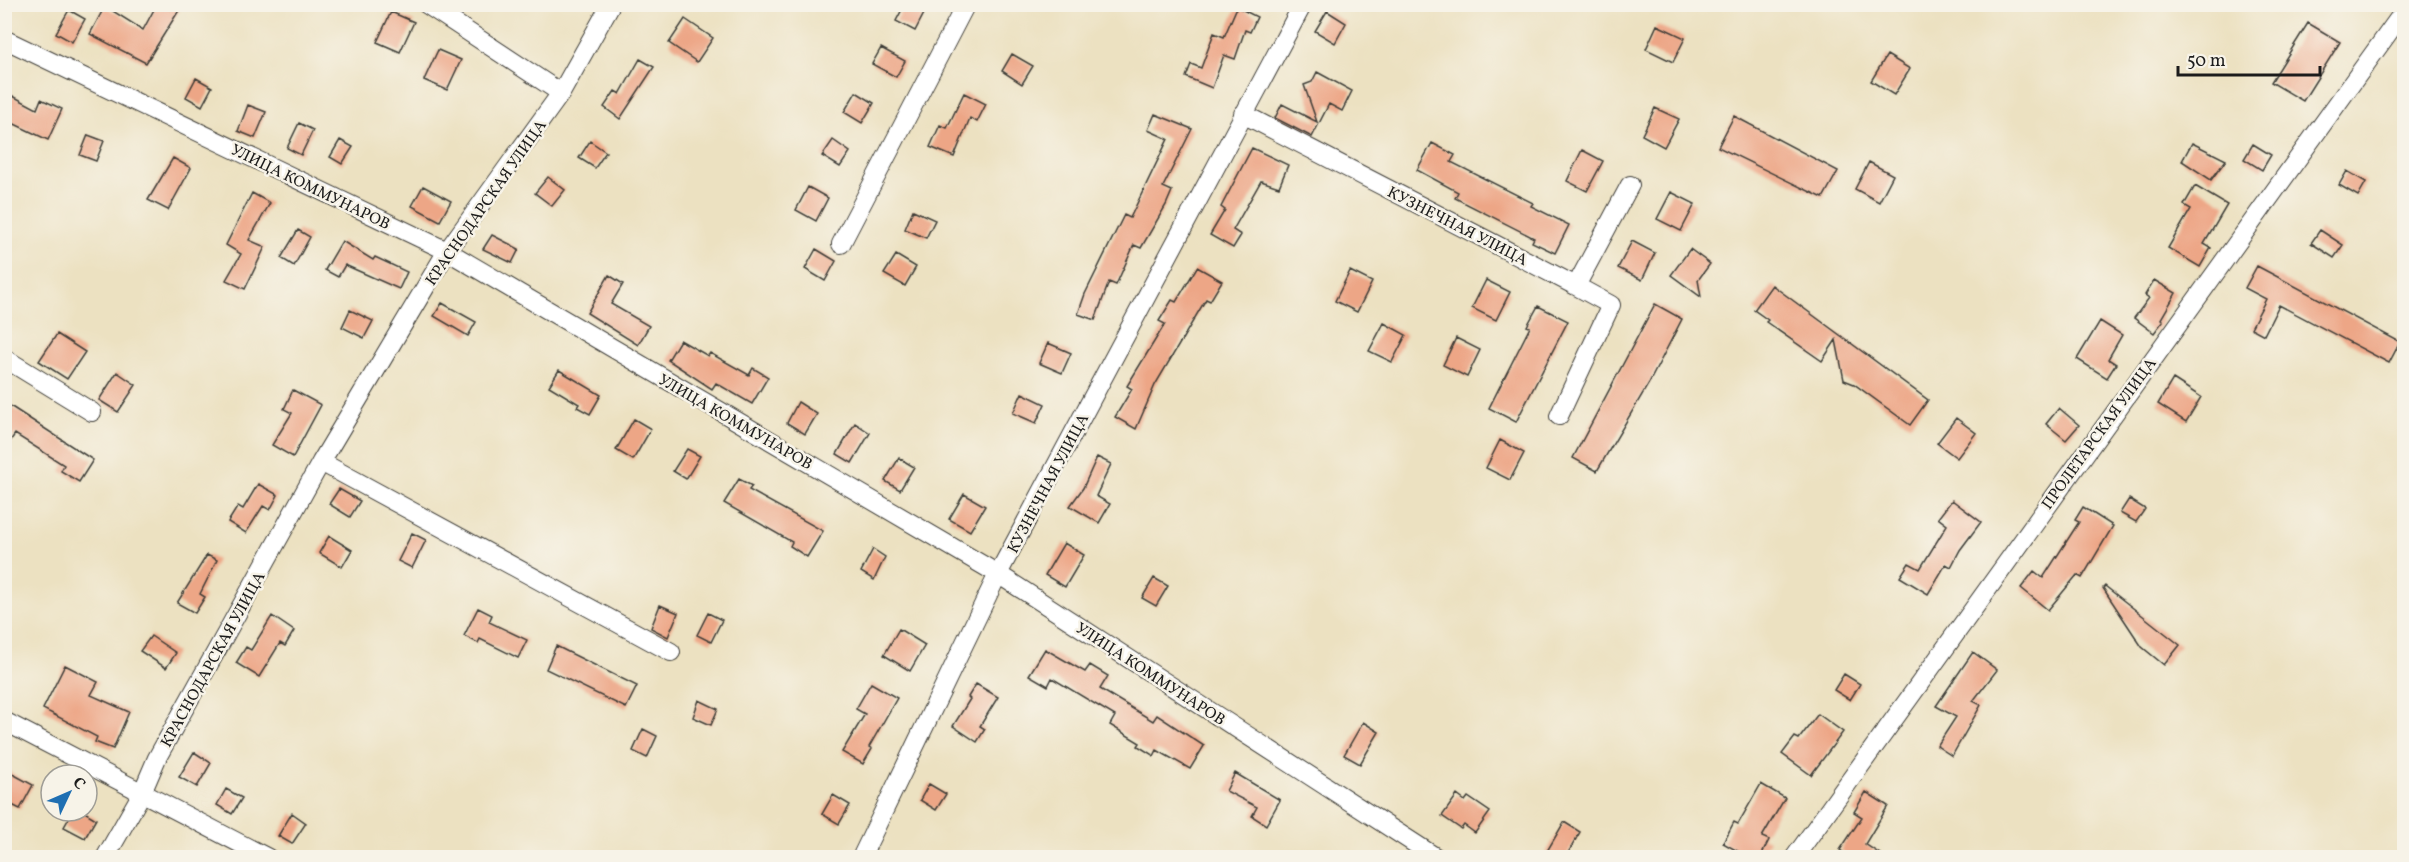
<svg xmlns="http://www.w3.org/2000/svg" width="2409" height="862" font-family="Vollkorn,serif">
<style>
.building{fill:#eda686}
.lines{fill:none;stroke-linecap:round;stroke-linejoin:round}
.minor-casing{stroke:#3b3a35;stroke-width:20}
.minor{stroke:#fff;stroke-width:18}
.labels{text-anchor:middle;stroke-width:5;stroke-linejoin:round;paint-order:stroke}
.street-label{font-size:16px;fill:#1c1c1c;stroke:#f7f3e8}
</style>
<rect width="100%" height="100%" fill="#f7f3e8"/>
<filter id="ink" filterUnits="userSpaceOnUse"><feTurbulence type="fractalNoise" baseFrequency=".0167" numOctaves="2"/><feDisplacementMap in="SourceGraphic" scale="12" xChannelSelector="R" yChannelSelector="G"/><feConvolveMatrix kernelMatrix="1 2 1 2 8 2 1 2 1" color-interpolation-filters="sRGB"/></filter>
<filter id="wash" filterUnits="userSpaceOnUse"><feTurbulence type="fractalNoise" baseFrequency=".008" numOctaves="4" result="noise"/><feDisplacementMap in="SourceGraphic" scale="24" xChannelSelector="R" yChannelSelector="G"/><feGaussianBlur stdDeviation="1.35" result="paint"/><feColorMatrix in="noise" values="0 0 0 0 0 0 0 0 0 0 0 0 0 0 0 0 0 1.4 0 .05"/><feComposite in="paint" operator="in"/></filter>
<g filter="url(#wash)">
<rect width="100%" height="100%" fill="#ece1c1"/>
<g id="blocks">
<!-- building -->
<path class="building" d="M 157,4 L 183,4 L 146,63 L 90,34 L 105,6 L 143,30 Z
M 905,4 L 929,4 L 915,31 L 896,21 Z
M 1237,7 L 1257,17 L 1250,32 L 1245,30 L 1235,59 L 1224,55 L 1212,88 L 1186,77 L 1191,64 L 1201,68 L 1214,33 L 1224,37 Z
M 69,10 L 85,19 L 72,42 L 56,33 Z
M 1327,11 L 1346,23 L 1335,43 L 1315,31 Z
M 391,12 L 414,22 L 400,52 L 377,42 Z
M 685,19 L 713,38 L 697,62 L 669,43 Z
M 2308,23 L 2340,42 L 2303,101 L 2271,82 Z
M 1657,25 L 1685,38 L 1673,62 L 1646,49 Z
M 881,48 L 905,61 L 896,77 L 872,64 Z
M 438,50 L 461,60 L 447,90 L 424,80 Z
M 1012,54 L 1033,66 L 1022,84 L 1002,71 Z
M 1887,55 L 1910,69 L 1894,95 L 1871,81 Z
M 640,59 L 654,67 L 620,119 L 604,107 L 615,91 L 620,94 Z
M 1317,72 L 1352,91 L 1342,111 L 1329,104 L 1312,137 L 1275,118 L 1282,104 L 1317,122 L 1304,85 L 1312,82 Z
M 196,78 L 212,87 L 202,106 L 186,97 Z
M 856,92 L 874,103 L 862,123 L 844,112 Z
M 964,93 L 986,104 L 977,122 L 970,118 L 954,157 L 930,147 L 940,125 L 947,128 Z
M 9,94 L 37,109 L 41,99 L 62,109 L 48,140 L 4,119 L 4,103 Z
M 248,105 L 266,112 L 255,138 L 238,131 Z
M 1655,108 L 1679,119 L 1664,147 L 1642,135 Z
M 1155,114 L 1192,129 L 1163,187 L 1172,191 L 1166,205 L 1141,248 L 1134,245 L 1116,285 L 1109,282 L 1095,320 L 1078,314 L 1085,294 L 1124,215 L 1130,218 L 1168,139 L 1148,130 Z
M 1734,116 L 1838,171 L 1823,198 L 1718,147 Z
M 299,123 L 313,130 L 301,155 L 287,148 Z
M 88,135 L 104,141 L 96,161 L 80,155 Z
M 340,140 L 353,147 L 342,164 L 330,157 Z
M 833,140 L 850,152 L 840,167 L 822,156 Z
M 590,141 L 606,152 L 595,168 L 579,158 Z
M 1432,143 L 1455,155 L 1451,162 L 1533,203 L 1531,206 L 1569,225 L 1555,253 L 1532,242 L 1534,238 L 1455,198 L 1458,192 L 1417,170 Z
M 2192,143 L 2226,160 L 2211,180 L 2182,161 Z
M 2253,144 L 2271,155 L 2262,170 L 2244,159 Z
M 1252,148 L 1288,165 L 1279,187 L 1261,181 L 1233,230 L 1241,235 L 1233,248 L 1210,235 L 1225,210 L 1221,207 Z
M 1582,150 L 1603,161 L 1587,191 L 1567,181 Z
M 173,158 L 191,168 L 168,210 L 148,200 Z
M 1869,162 L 1893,175 L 1879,202 L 1855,189 Z
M 2347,171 L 2366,182 L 2358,196 L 2339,185 Z
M 548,177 L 565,190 L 552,206 L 535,193 Z
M 423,186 L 451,201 L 440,221 L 412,206 Z
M 2195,186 L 2227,205 L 2204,244 L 2211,248 L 2200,267 L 2168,248 L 2191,209 L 2184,205 Z
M 808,187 L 828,198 L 816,221 L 796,210 Z
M 1671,192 L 1695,204 L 1681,231 L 1657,219 Z
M 252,193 L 270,203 L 249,240 L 265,247 L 245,289 L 226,280 L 241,254 L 226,245 Z
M 913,210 L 935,220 L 926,238 L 905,229 Z
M 298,230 L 310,237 L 294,266 L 281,258 Z
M 2320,230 L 2343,245 L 2334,258 L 2311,243 Z
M 492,235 L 519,249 L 512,263 L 483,249 Z
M 342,241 L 373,260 L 375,257 L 407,272 L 399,289 L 345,265 L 338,277 L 325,270 Z
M 1632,241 L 1655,253 L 1642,280 L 1618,268 Z
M 816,249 L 836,261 L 825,281 L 805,269 Z
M 1690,249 L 1710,264 L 1698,280 L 1701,297 L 1671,275 Z
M 896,255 L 916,267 L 905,286 L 884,274 Z
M 2257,266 L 2400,342 L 2389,363 L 2279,305 L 2264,335 L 2251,328 L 2266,299 L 2245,288 Z
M 1197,267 L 1222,281 L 1210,301 L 1206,299 L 1155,385 L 1136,429 L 1115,417 L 1132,389 L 1127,386 L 1165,324 L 1159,321 L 1172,300 L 1176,302 Z
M 1350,271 L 1372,282 L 1357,312 L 1335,301 Z
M 609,275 L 623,284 L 611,304 L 649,326 L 638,345 L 587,313 Z
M 1486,280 L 1510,292 L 1496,320 L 1472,308 Z
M 2154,280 L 2176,293 L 2161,319 L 2163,321 L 2154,333 L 2134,318 L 2149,298 L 2145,295 Z
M 1772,285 L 1928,400 L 1910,425 L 1854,384 L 1844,380 L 1836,340 L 1822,361 L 1766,322 L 1768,320 L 1754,310 Z
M 442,303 L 476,322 L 468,336 L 434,316 Z
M 1655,304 L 1682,319 L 1649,383 L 1597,471 L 1573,458 Z
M 1538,306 L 1568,321 L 1516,422 L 1489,408 L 1530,327 L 1527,326 Z
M 350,310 L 373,321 L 364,338 L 342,327 Z
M 2100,321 L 2122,335 L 2108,359 L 2116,364 L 2107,378 L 2077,359 Z
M 1384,323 L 1406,335 L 1392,362 L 1369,351 Z
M 57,334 L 85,352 L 67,379 L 39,361 Z
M 1456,338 L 1480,350 L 1467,377 L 1443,365 Z
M 680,340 L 708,356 L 710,353 L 749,375 L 753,368 L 768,377 L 752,404 L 716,383 L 712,389 L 668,360 Z
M 1048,343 L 1071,353 L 1062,373 L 1039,363 Z
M 559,370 L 601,395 L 590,414 L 577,407 L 579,404 L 549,386 Z
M 117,372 L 136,385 L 118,412 L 99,400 Z
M 2173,379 L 2201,397 L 2186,422 L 2158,404 Z
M 293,390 L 321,405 L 293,457 L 272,445 L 292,413 L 284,409 Z
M 1022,393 L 1045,404 L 1036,423 L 1013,413 Z
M 4,402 L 93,460 L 79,482 L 61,471 L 64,465 L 15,434 L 4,450 Z
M 798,402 L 817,414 L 805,434 L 787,423 Z
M 2059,408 L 2079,425 L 2066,440 L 2046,424 Z
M 1956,418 L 1976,433 L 1957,458 L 1937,443 Z
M 634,419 L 651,429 L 633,460 L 616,450 Z
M 855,423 L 870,433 L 852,463 L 837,454 Z
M 1500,440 L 1524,453 L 1510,480 L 1486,468 Z
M 687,449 L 700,456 L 686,479 L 673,471 Z
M 1097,457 L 1111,464 L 1096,496 L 1110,504 L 1099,523 L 1070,506 L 1083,488 Z
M 899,458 L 914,467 L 900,490 L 885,481 Z
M 739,479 L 752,486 L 749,490 L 823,531 L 807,557 L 790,546 L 792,542 L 724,503 Z
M 258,484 L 278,495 L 270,510 L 263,506 L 246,533 L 228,522 L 238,506 L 243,509 Z
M 339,489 L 360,501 L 350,517 L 329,504 Z
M 964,494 L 985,506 L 970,531 L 949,519 Z
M 2129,499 L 2145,509 L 2136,522 L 2120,513 Z
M 1952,500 L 1981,522 L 1960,550 L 1951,567 L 1946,564 L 1928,594 L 1900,577 L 1909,563 L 1920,569 L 1947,525 L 1938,518 Z
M 2083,507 L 2113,526 L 2082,578 L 2077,575 L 2048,610 L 2021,588 L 2034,571 L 2043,578 L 2079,522 L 2075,520 Z
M 412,533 L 426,540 L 412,568 L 398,561 Z
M 329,536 L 352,550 L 342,567 L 319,553 Z
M 1064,543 L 1084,555 L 1065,587 L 1045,575 Z
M 873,549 L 885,557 L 874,580 L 861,572 Z
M 207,555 L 217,560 L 200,594 L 205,597 L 195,613 L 177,603 Z
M 1154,578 L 1168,586 L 1156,606 L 1142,598 Z
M 2105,586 L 2180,645 L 2164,665 L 2142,647 L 2103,588 Z
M 660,605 L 678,613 L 668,637 L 651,628 Z
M 478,608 L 492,615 L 489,622 L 527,640 L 518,658 L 480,639 L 478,643 L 464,636 Z
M 708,613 L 722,620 L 711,642 L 697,635 Z
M 272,616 L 294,631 L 285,646 L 280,643 L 259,677 L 236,663 L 246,647 L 251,650 Z
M 899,629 L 925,645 L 910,671 L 884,655 Z
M 151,636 L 176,653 L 166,668 L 140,651 Z
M 556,646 L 637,686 L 626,708 L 546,669 Z
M 1045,649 L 1085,672 L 1090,665 L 1108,676 L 1100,689 L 1153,721 L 1157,715 L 1204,746 L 1190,769 L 1157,750 L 1154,756 L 1138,746 L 1140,743 L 1110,725 L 1115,716 L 1052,678 L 1048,686 L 1029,675 Z
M 1973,652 L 1997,670 L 1973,701 L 1981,705 L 1952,756 L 1937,746 L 1956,717 L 1936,706 Z
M 65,665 L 98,682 L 91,695 L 129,712 L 113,749 L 95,742 L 97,737 L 43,709 Z
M 1844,674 L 1860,684 L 1850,700 L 1834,690 Z
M 871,683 L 897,698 L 869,747 L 872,749 L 863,764 L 842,752 L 865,714 L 856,709 Z
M 976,684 L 998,697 L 980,726 L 985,729 L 977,742 L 953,726 L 970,699 L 968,697 Z
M 699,700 L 718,709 L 711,725 L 693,717 Z
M 1818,714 L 1843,732 L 1811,775 L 1782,754 L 1795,737 L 1799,739 Z
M 1363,722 L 1379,732 L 1360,764 L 1344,755 Z
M 643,729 L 657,736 L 647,758 L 633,751 Z
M 194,752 L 211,763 L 197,787 L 179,777 Z
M 9,772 L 33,785 L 20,809 L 4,801 L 4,780 Z
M 1235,773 L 1280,800 L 1266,825 L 1252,816 L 1257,807 L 1226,791 Z
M 929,784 L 946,794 L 936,810 L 920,800 Z
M 1761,784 L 1785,798 L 1762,837 L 1769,840 L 1760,858 L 1750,858 L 1723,843 L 1734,822 L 1738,824 Z
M 226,789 L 242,798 L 232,814 L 217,805 Z
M 1866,792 L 1888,806 L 1865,844 L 1886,858 L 1851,858 L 1840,850 L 1862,817 L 1854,812 Z
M 833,795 L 850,805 L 839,824 L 822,814 Z
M 1457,795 L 1465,801 L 1468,797 L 1490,812 L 1475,833 L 1464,825 L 1461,829 L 1442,816 Z
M 73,811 L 83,811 L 96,819 L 85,838 L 64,827 Z
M 292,813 L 306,823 L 292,844 L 278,836 Z
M 1564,822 L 1580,832 L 1565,858 L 1543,858 Z"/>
</g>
</g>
<g filter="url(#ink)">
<use href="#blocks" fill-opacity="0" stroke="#3b3a35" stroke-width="1.5"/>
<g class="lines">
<!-- minor casing -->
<g class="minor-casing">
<path id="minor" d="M 426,4 L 561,93
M 4,39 L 447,251 L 998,574 L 1437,858
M 1243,114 L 1576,286
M 841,244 L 966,4
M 4,358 L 92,412
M 1559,416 L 1611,305 L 1576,286 L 1630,185
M 321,462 L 671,652
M 4,721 L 268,858
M 105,858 L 142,793 L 157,758 L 321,462 L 447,251 L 561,93 L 611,4
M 861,858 L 998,574 L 1303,4
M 1794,858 L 2404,11"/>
</g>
<!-- minor -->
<use href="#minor" class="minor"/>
</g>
</g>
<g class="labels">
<!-- street labels -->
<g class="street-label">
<text transform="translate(311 186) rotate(26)" y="6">УЛИЦА КОММУНАРОВ</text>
<text transform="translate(485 202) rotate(-55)" y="6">КРАСНОДАРСКАЯ УЛИЦА</text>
<text transform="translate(1458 225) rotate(27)" y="6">КУЗНЕЧНАЯ УЛИЦА</text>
<text transform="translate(736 421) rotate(30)" y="6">УЛИЦА КОММУНАРОВ</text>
<text transform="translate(2098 433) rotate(-54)" y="6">ПРОЛЕТАРСКАЯ УЛИЦА</text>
<text transform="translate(1047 483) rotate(-62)" y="6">КУЗНЕЧНАЯ УЛИЦА</text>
<text transform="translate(212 659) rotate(-61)" y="6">КРАСНОДАРСКАЯ УЛИЦА</text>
<text transform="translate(1151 673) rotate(33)" y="6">УЛИЦА КОММУНАРОВ</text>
</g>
</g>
<!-- margin -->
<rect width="2409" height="862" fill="none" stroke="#f7f3e8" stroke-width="24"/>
<!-- north arrow -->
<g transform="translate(69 793) rotate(46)"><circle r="28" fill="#f7f3e8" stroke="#9f9d96" stroke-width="1.5"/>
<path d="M0-4.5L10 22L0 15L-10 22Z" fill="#1f6fb2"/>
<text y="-9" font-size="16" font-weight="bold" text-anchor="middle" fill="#1c1c1c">С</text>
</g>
<!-- scale -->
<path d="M2178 66v9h142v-9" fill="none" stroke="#1c1c1c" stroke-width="3"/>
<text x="2187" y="66" font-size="18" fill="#1c1c1c" stroke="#f7f3e8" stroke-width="4.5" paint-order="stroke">50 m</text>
</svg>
